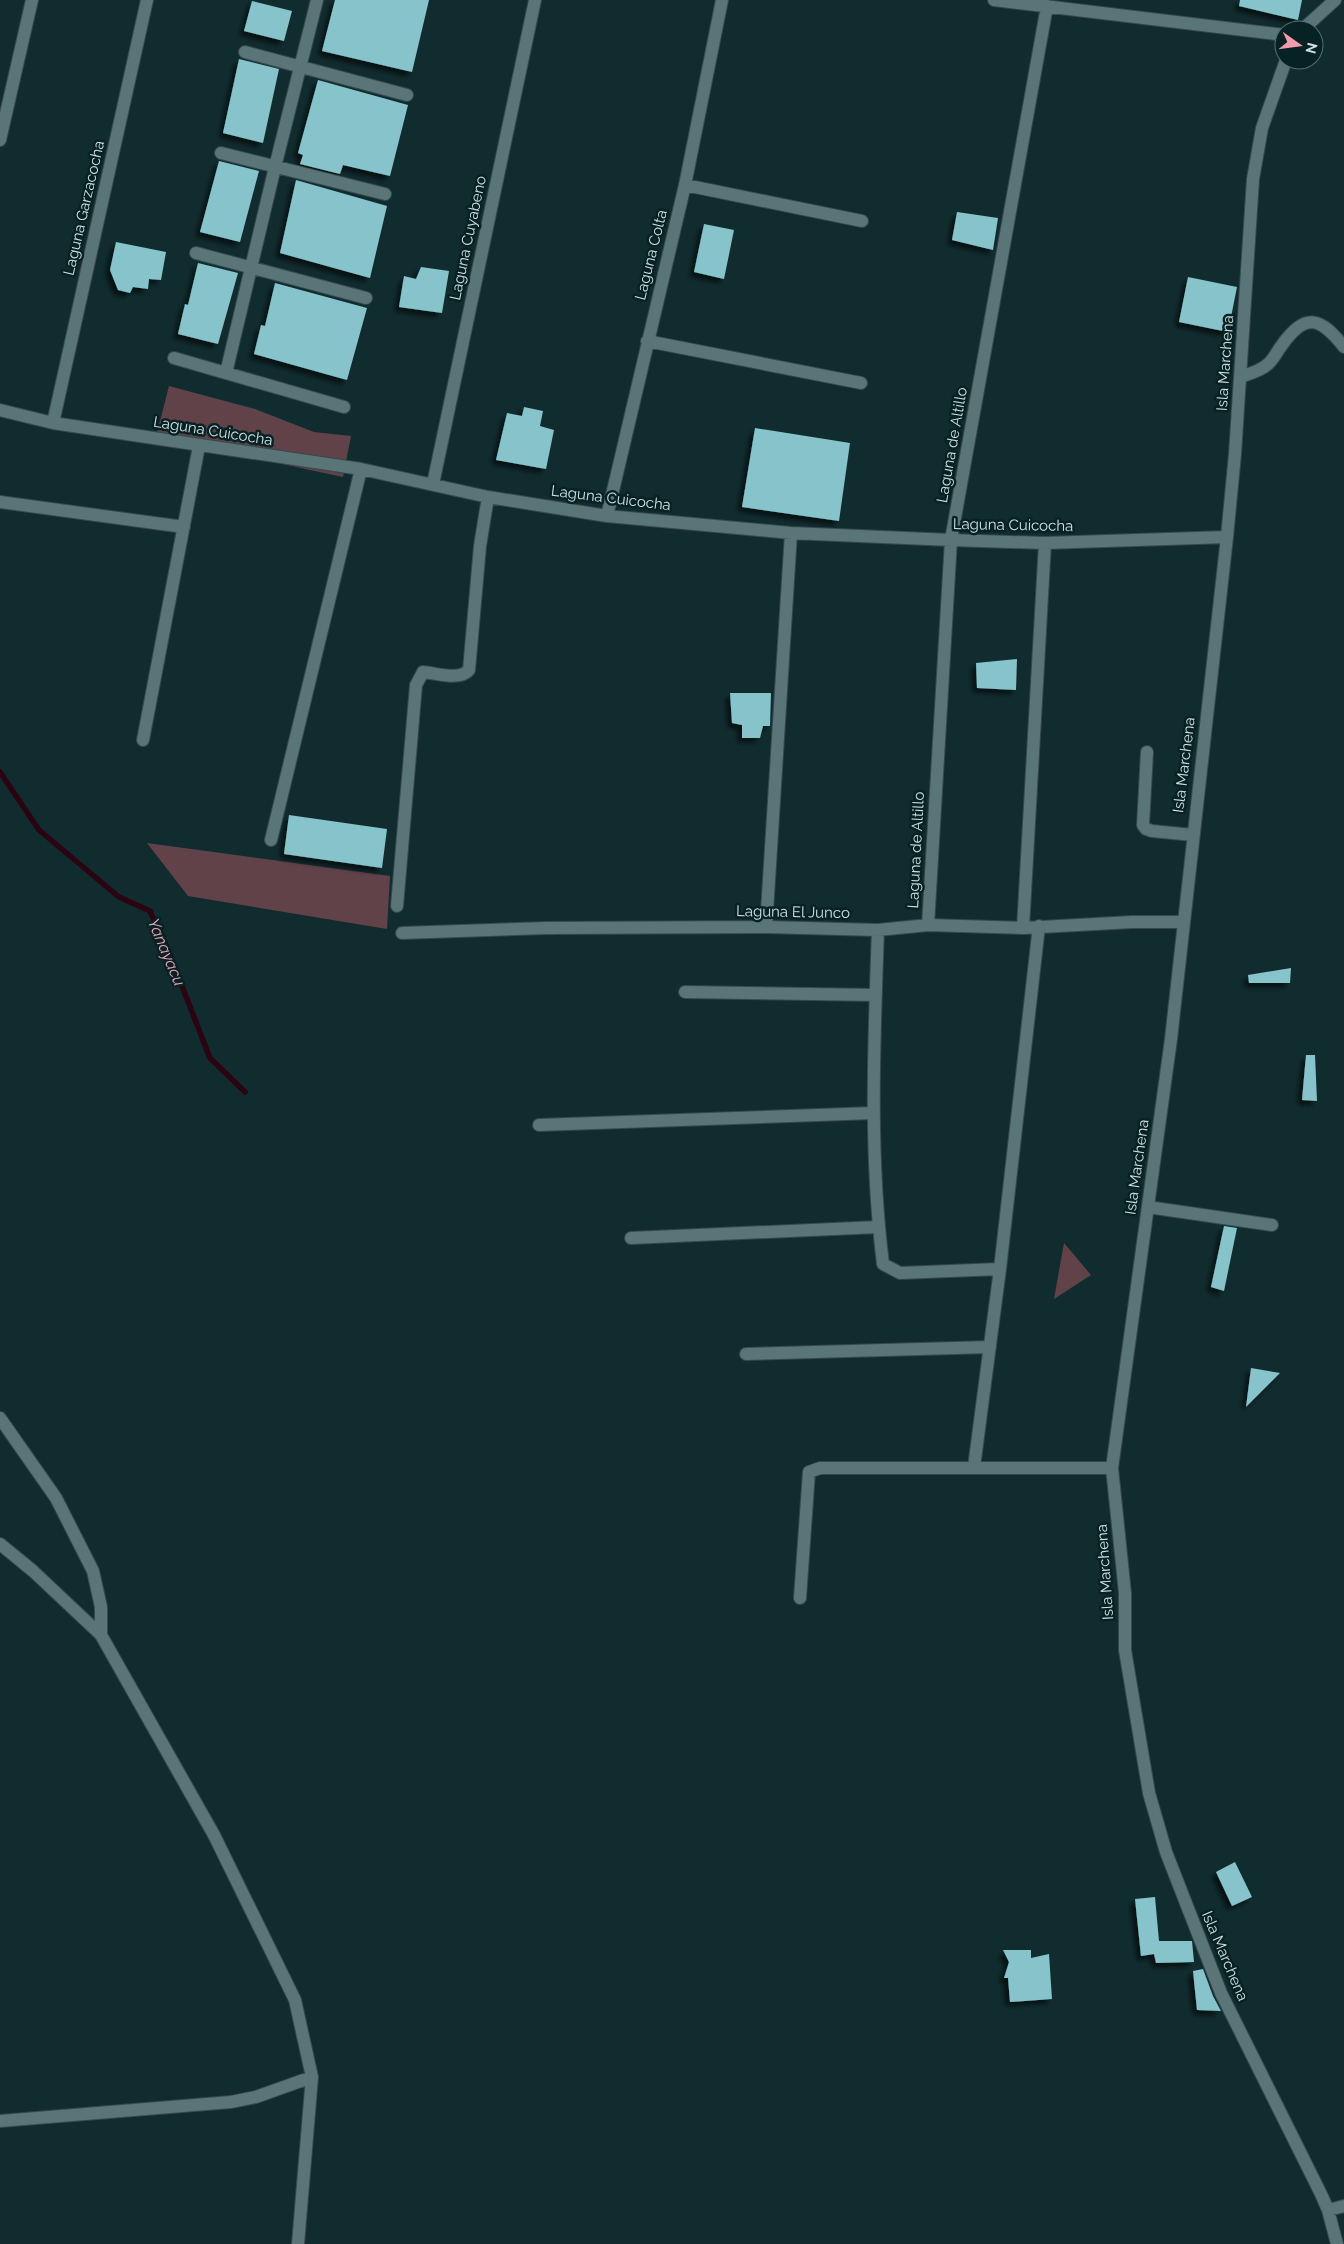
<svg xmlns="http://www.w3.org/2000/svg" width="1344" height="2244" font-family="Raleway,sans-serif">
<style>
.green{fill:#614249}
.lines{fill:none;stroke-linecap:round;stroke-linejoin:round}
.stream{stroke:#2a0511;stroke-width:5.5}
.building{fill:#86c3cb;filter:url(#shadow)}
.minor-casing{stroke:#36494c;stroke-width:14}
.minor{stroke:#597578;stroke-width:12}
.labels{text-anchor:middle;stroke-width:5;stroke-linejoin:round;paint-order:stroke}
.street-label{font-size:15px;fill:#d0e0e1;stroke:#072225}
.water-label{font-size:16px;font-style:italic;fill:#f3a6b7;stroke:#072225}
</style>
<defs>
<filter id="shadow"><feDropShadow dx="-4.5" dy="4.5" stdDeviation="2.5" flood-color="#0009"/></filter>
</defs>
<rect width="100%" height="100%" fill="#112c2f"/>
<!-- green -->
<path class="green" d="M 169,386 L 255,409 L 314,432 L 351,436 L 343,477 L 156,437 Z
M 147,843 L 390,876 L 387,929 L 188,896 Z
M 1064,1243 L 1091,1275 L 1054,1299 Z"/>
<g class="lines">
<!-- stream -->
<path class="stream" d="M 0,772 L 39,830 L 119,897 L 150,911 L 166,945 L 210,1058 L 245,1092"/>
</g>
<!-- building -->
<path class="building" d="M 335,0 L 429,0 L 412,72 L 322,51 Z
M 1240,0 L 1302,0 L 1298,20 L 1239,6 Z
M 252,1 L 292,11 L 284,41 L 244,31 Z
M 239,59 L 279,69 L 263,143 L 223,133 Z
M 318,80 L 408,105 L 390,176 L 343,165 L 340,174 L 300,164 L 303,155 L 298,153 Z
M 219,161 L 259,171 L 240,242 L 200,232 Z
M 296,180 L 387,206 L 370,278 L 280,253 Z
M 957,212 L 998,218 L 993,250 L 952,240 Z
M 704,224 L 734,230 L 724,279 L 694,272 Z
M 116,242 L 166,252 L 161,280 L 149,279 L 148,289 L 133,287 L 130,293 L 118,290 L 110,270 Z
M 198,263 L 238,273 L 218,344 L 178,334 L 185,304 L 188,305 Z
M 421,267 L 449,271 L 442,313 L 399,307 L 404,276 L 416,279 Z
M 1188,277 L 1237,287 L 1228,332 L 1179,322 Z
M 275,283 L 367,308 L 347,380 L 254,354 L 261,325 L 265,326 Z
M 524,407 L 543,411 L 540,426 L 554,430 L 546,469 L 496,460 L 507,413 L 522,416 Z
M 755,428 L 850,443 L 839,521 L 742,507 Z
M 1017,659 L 1016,690 L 977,688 L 976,663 Z
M 730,693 L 771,693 L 770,726 L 763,726 L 760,738 L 742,738 L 742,725 L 732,723 Z
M 289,815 L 387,829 L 382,868 L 284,854 Z
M 1291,968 L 1290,983 L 1249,983 L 1248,975 Z
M 1306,1055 L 1315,1055 L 1317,1101 L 1302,1100 Z
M 1224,1226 L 1237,1228 L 1224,1291 L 1211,1287 Z
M 1251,1368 L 1280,1373 L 1246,1407 Z
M 1235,1862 L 1252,1897 L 1232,1906 L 1216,1872 Z
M 1155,1897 L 1159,1941 L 1192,1941 L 1194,1962 L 1156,1963 L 1154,1954 L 1141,1956 L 1135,1899 Z
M 1003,1950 L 1031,1950 L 1031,1958 L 1049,1954 L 1052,1999 L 1010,2002 L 1008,1978 L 1004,1978 L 1009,1962 Z
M 1203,1969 L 1213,1996 L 1221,2011 L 1197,2010 L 1193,1971 Z"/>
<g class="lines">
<!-- minor casing -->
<g class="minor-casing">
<path id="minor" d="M 994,0 L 1284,35
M 1302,30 L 1335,0
M 245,52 L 407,95
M 1286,60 L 1262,128 L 1253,179 L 1235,454 L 1227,537 L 1171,1039 L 1112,1468 L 1125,1593 L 1125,1650 L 1149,1793 L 1166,1852 L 1221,1993 L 1321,2194 L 1328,2210 L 1337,2244
M 0,140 L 32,0
M 221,153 L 385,194
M 685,185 L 862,221
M 196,253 L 366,298
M 647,341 L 861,383
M 174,358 L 344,407
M 226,373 L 275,167 L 317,0
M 1240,377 C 1249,374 1261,371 1268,364 C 1274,359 1277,351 1282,345 C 1306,311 1321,318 1344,347
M 0,410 L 53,423 L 361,469 L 488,497 L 607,516 L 791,533 L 951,540 L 1045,543 L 1227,537
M 53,423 L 147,0
M 433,484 L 535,0
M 0,502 L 184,527
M 607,516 L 685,185 L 722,0
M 143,740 L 199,446
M 1147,752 L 1143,825 L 1146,829 L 1152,831 L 1193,835
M 271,840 L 361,469
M 397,906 L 416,685 L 423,672 C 436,673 460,681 469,670 L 480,546 L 488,497
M 928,925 L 951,540 L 1047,6
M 766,927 L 791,533
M 1023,928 L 1045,543
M 878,930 C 874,1041 869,1153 883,1264 L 900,1273 L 1000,1269
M 402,933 L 547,928 L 766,927 L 878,930 L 928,925 L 1023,928 L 1132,922 L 1183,922
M 685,992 L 876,995
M 539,1125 L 873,1113
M 1148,1207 L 1272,1225
M 631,1238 L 878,1227
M 746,1354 L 990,1347
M 0,1418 L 56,1498 L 93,1571 L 101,1607 L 101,1635 L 214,1835 L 295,2000 L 312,2077 L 298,2244
M 974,1467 L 1000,1269 L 1039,926
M 0,1544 L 33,1571 L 101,1635
M 800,1598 L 809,1472 L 820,1468 L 1112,1468
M 0,2121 L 231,2102 L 256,2097 L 312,2077
M 1328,2210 L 1344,2206"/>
</g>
<!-- minor -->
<use href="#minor" class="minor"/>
</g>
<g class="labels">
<!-- street labels -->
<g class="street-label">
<text transform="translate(84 208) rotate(-77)" y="5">Laguna Garzacocha</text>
<text transform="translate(468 238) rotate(-78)" y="5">Laguna Cuyabeno</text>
<text transform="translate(651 255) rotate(-76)" y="5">Laguna Colta</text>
<text transform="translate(1225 363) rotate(-86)" y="5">Isla Marchena</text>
<text transform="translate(213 431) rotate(9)" y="5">Laguna Cuicocha</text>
<text transform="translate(952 445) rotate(-80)" y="5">Laguna de Altillo</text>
<text transform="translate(611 498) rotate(7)" y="5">Laguna Cuicocha</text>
<text transform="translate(1013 525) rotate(1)" y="5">Laguna Cuicocha</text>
<text transform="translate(1184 765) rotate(-83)" y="5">Isla Marchena</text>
<text transform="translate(916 850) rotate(-87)" y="5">Laguna de Altillo</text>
<text transform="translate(793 912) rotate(1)" y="5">Laguna El Junco</text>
<text transform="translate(1137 1167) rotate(-82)" y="5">Isla Marchena</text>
<text transform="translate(1105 1572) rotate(-94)" y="5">Isla Marchena</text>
<text transform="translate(1225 1956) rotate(67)" y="5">Isla Marchena</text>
</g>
<!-- water labels -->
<g class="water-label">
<text transform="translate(167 952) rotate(67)" y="6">Yanayacu</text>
</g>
</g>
<!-- north arrow -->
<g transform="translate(1299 45) rotate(104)"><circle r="24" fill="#072225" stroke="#576e70"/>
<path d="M0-4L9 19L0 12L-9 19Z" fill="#f29aae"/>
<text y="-8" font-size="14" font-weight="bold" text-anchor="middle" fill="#d0e0e1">N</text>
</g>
</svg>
